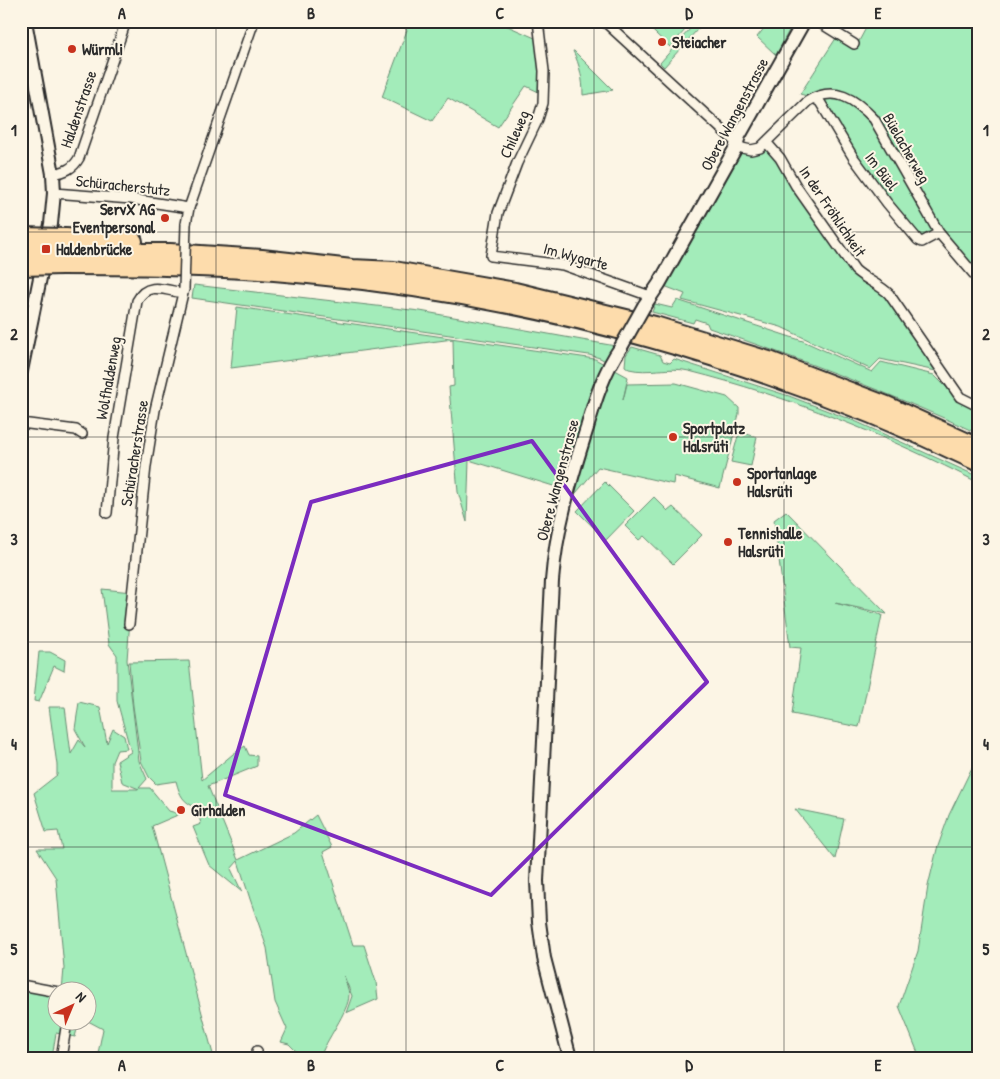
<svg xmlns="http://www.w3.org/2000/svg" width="1000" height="1079" font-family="'Patrick Hand',sans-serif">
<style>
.green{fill:#a3ecba;stroke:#678c72}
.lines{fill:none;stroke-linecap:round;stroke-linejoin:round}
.street-casing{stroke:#2b2b2b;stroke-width:12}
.secondary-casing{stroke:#2b2b2b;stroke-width:16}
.highway-casing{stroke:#2b2b2b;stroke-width:20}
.street{stroke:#fcf5e5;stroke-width:9}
.secondary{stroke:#fcf5e5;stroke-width:12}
.highway{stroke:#fddcac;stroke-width:16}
.street-bridge-casing{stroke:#2b2b2b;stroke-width:12;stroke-linecap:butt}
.secondary-bridge-casing{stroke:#2b2b2b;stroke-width:16;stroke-linecap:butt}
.highway-bridge-casing{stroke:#2b2b2b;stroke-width:20;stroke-linecap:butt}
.street-bridge{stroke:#fcf5e5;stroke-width:9}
.secondary-bridge{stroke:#fcf5e5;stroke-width:12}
.highway-bridge{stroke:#fddcac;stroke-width:16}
.marked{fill:none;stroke:#7b2cbf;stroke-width:4;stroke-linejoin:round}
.grid{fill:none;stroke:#2b2b2b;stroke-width:1;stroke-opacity:0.55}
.poi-dot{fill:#c8321e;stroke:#fcf5e5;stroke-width:2}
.labels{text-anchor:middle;stroke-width:4;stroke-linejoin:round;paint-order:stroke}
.poi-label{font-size:16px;font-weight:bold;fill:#2b2b2b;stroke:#fcf5e5;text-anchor:start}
.street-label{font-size:16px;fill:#2b2b2b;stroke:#fcf5e5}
.neatline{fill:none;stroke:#2b2b2b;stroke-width:2}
.grid-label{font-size:16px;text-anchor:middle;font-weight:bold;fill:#2b2b2b}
</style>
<rect width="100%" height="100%" fill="#fcf5e5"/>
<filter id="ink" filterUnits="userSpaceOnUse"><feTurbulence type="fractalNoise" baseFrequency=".02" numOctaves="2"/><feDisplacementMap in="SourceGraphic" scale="10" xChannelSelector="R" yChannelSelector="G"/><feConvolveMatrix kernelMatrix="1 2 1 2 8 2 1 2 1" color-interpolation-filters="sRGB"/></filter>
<g filter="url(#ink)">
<!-- green -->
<path class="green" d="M 397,21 L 496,21 L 535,38 L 543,94 L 526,86 L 498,127 L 448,98 L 432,121 L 382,97 L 407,30 Z
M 642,21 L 693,21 L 670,47 Z
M 697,21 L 705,21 L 664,67 L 660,63 Z
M 770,21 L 794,21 L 776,55 L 757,37 Z
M 857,21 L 979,21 L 979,280 L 939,233 L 918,240 L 814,98 L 800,94 L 840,32 L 858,43 L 866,28 Z
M 573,51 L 574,51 L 613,90 L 583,95 C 583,80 580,65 573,51 Z
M 766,142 L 855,270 L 889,294 L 936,371 L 880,359 L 870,369 L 781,327 L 682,300 L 685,294 L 659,284 L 742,148 Z
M 194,285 L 420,311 L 621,347 L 611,364 L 600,358 L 589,355 L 192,298 Z
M 677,300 L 803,341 L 872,372 L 881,362 L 934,375 L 960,401 L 979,410 L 979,434 C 891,393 800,359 709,328 L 707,323 L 695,319 L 693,323 L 652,312 L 655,304 L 672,308 Z
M 237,307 L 595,359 L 628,377 L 623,400 L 627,384 L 676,383 L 727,397 L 739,408 L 739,414 L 720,488 L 674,476 L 673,484 L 598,467 L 576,493 L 469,460 L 467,522 L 458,492 L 449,387 L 454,386 L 453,339 L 231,368 Z
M 632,347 L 660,355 L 663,361 L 670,363 L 674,359 L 789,396 L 857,422 L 979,477 L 979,483 C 888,436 788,396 689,371 C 669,366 648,374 629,369 L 625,366 L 626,355 Z
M 739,432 L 757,437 L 751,466 L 731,462 Z
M 605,482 L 634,511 L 606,540 L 577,511 Z
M 654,497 L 668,511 L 673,507 L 702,535 L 673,564 L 644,536 L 639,540 L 625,526 Z
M 786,511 L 887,614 L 835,603 L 882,615 L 859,727 L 792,714 L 801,648 L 790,647 L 774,520 Z
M 102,589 L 132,592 L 127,660 L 139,761 L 147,779 L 139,788 L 150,788 L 169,811 L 180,814 L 152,826 L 214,1058 L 97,1058 L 103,1029 L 88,1021 L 88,992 L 62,991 L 64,968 L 56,878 L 37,849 L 62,849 L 58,831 L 46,832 L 34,793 L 57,775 L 57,765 L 49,707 L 65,707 L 71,754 L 79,740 L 85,747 L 75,729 L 79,702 L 100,707 L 107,743 L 113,729 L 124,736 L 127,749 L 117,750 L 112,762 L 112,789 L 139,789 L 122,782 L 117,761 L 131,752 L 117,701 L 117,655 L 109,644 Z
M 39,652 L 50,652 L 65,660 L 64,671 L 54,666 L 39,702 L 34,701 Z
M 189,661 L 202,780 L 233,754 L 245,746 L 249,755 L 257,756 L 257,766 L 208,786 L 238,860 L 294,833 L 316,815 L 332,847 L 323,852 L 353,945 L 364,945 L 376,982 L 378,999 L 346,1013 L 352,996 L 344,976 C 345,982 349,989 349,995 C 349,1011 325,1041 320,1058 L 303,1058 L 289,1044 L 281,1042 L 287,1029 L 275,1002 L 267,948 L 250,899 L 238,861 L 231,869 L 242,892 L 209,865 L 193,827 L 201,824 L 197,808 C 183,802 180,796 176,781 L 156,784 L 149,777 L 141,761 L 133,706 L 129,662 Z
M 979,753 L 979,1058 L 920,1058 L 899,1006 L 918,951 L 928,886 L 937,849 L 949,815 Z
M 795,809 L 844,819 L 835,859 Z
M 21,985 L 57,992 L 58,1022 L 79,1022 L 75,1037 L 56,1033 L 52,1058 L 21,1058 Z"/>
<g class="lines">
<!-- street casing -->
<g class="street-casing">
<path id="street" d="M 538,21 L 544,71 L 543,103 L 538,119 L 517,163 L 498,213 L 491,256 L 563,265 L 650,296
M 604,21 L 742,148 L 751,150 L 760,148 L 808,101 C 835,85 855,99 874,119 L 939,233 L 979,280
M 817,21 L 854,44
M 21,72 L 35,71
M 814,98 L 820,102 L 853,157 L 887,203 L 918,240 L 922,242 L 939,233
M 766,142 L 780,158 L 796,186 L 855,270 C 866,280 879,284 889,294 L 960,397 L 974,404
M 53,174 C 64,172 73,169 79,158 L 126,21
M 54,193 L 131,199 L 189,208
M 186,224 L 189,208 L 254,21
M 21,423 L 76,430 L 82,434
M 107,513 L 114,438 L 137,301 C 147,281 165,290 183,293
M 129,624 L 146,466 L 155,410 L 184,289
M 21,985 L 58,992
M 61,1058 L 67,1022
M 257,1058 L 257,1051"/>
</g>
<!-- secondary casing -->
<g class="secondary-casing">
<path id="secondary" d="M 644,306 L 659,284 L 735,149 L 739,136 L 804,21
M 21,371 L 51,224 L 54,193 L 53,174 L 25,21
M 570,1058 L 544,958 L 539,922 L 537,881 L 552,581 C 556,528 571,478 587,428 C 595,400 604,371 621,347"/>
</g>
<!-- highway casing -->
<g class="highway-casing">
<path id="highway" d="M 65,237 L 134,241
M 63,251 L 170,252 L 262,258 L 352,268 L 394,270 L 515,291 L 655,325 L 772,361 L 887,405 L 979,447
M 61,266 C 144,266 226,267 308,275 C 540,297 769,362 979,463"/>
</g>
<!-- street -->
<use href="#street" class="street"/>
<!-- secondary -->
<use href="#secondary" class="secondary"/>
<!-- highway -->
<use href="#highway" class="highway"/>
<!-- street-bridge casing -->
<g class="street-bridge-casing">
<path id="street-bridge" d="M 184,289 L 186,224"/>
</g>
<!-- secondary-bridge casing -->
<g class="secondary-bridge-casing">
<path id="secondary-bridge" d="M 621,347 L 644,306"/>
</g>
<!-- highway-bridge casing -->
<g class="highway-bridge-casing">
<path id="highway-bridge" d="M 21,236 L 65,237
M 21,252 L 63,251
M 21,267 L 61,266"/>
</g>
<!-- street-bridge -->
<use href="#street-bridge" class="street-bridge"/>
<!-- secondary-bridge -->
<use href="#secondary-bridge" class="secondary-bridge"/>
<!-- highway-bridge -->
<use href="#highway-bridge" class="highway-bridge"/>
</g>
</g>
<!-- marked area -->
<path class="marked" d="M 532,441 L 707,682 L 491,895 L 225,795 L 311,502 Z"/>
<!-- grid -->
<path class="grid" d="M 216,21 L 216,1058M 406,21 L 406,1058M 594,21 L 594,1058M 784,21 L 784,1058M 21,232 L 979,232M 21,437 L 979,437M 21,642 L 979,642M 21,847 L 979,847"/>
<!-- markers -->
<g class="poi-dot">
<circle cx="662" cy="42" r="5"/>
<circle cx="72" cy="49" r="5"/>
<circle cx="165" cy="218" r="5"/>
<rect x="41" y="244" width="10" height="10" rx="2.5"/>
<circle cx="673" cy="437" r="5"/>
<circle cx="737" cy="482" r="5"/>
<circle cx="728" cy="542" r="5"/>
<circle cx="181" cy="810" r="5"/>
</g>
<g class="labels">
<!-- poi labels -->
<g class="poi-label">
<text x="672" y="48">Steiacher</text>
<text x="82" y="55">Würmli</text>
<text x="155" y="215" text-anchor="end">ServX AG<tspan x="155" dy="18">Eventpersonal</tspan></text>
<text x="56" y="255">Haldenbrücke</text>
<text x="683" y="434">Sportplatz<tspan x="683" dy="18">Halsrüti</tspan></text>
<text x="747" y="479">Sportanlage<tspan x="747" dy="18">Halsrüti</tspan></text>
<text x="738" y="539">Tennishalle<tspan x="738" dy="18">Halsrüti</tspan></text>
<text x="191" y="816">Girhalden</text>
</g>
<!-- street labels -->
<g class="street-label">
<text transform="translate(78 109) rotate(-71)" y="6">Haldenstrasse</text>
<text transform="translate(734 114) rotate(-62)" y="6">Obere Wangenstrasse</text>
<text transform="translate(514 134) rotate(-66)" y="6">Chileweg</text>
<text transform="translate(907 148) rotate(60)" y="6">Büelacherweg</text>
<text transform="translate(882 171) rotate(53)" y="6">Im Büel</text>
<text transform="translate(123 185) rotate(6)" y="6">Schüracherstutz</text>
<text transform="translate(833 211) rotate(56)" y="6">In der Fröhlichkeit</text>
<text transform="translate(576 256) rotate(15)" y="6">Im Wygarte</text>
<text transform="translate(108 378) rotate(-80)" y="6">Wolfhaldenweg</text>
<text transform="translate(134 453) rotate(-81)" y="6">Schüracherstrasse</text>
<text transform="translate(557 480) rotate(-75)" y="6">Obere Wangenstrasse</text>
</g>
</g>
<!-- margin -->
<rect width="1000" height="1079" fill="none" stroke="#fcf5e5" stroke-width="55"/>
<!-- north arrow -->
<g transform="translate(72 1006) rotate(44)"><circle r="24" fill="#fcf5e5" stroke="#a8a49b"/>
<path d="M0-4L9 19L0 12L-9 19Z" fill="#c8321e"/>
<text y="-8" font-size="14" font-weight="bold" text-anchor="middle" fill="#2b2b2b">N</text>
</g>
<rect x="28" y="28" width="944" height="1024" class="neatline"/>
<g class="grid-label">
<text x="122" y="19">A</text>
<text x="311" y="19">B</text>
<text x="500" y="19">C</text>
<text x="689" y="19">D</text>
<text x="878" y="19">E</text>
<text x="14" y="136">1</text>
<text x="986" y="136">1</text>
<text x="14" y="340">2</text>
<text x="986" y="340">2</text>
<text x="14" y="545">3</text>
<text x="986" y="545">3</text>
<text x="14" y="750">4</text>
<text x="986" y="750">4</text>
<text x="14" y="955">5</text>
<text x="986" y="955">5</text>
<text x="122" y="1071">A</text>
<text x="311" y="1071">B</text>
<text x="500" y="1071">C</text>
<text x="689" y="1071">D</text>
<text x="878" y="1071">E</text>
</g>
</svg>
